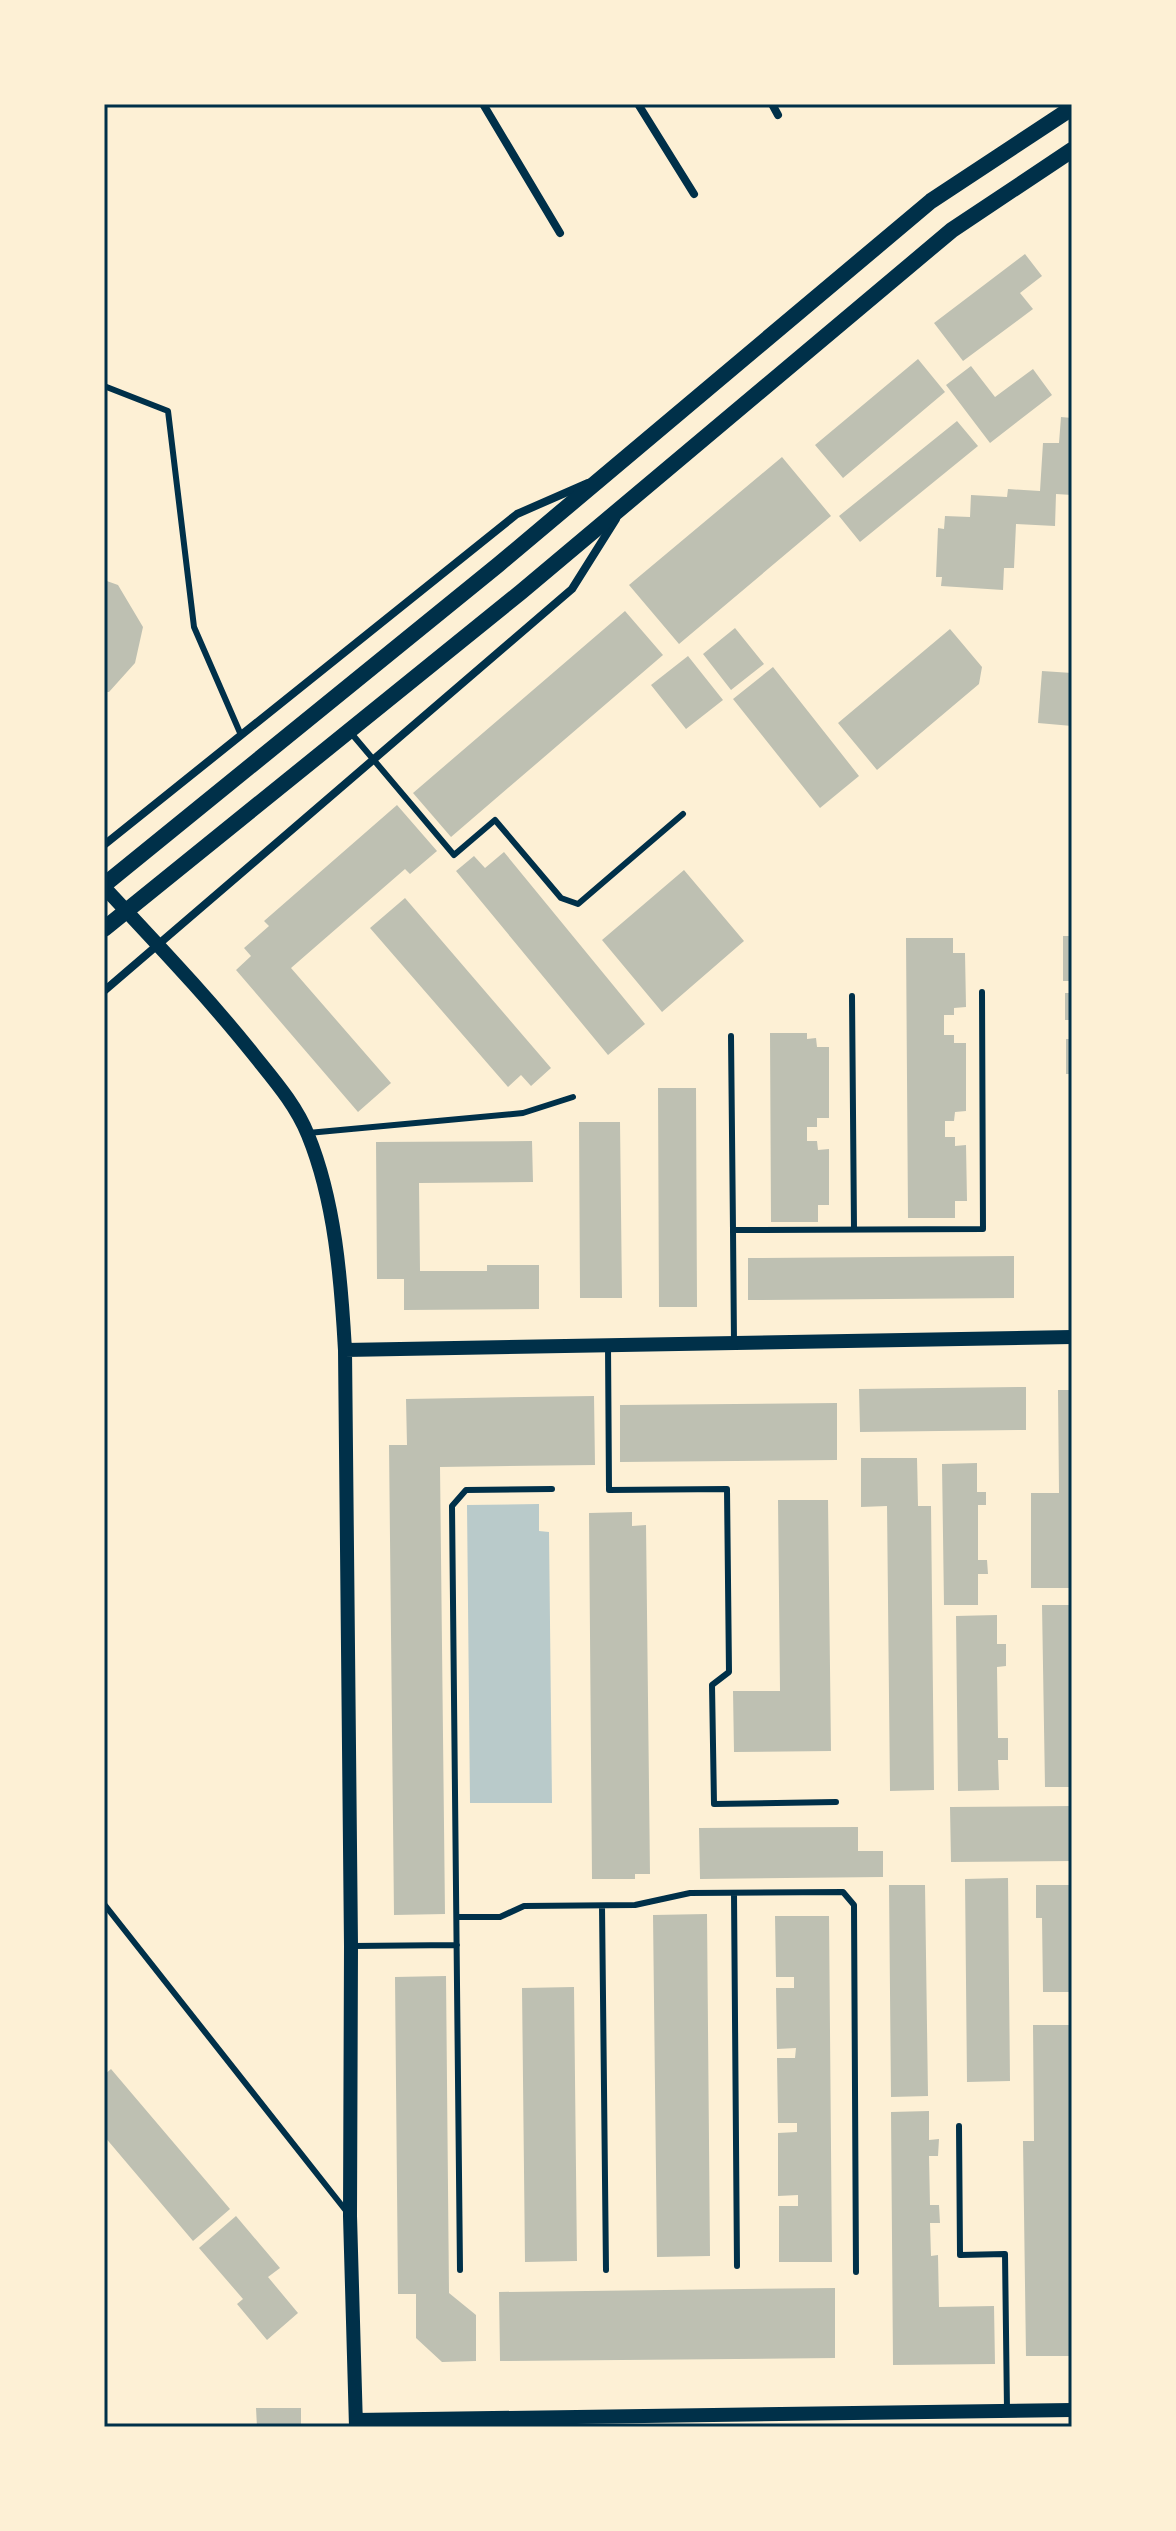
<svg xmlns="http://www.w3.org/2000/svg" width="1176" height="2531" font-family="'Asap Condensed',sans-serif">
<style>
.green{fill:#b9caca}
.building{fill:#bec0b2}
.lines{fill:none;stroke-linecap:round;stroke-linejoin:round}
.service{stroke:#003049;stroke-width:6}
.minor{stroke:#003049;stroke-width:8}
.tertiary{stroke:#003049;stroke-width:14}
.secondary{stroke:#003049;stroke-width:16}
.neatline{fill:none;stroke:#003049;stroke-width:3}
</style>
<rect width="100%" height="100%" fill="#fdf0d5"/>
<!-- green -->
<path class="green" d="M 539,1504 L 539,1531 L 549,1532 L 552,1803 L 470,1803 L 467,1505 Z"/>
<!-- building -->
<path class="building" d="M 1025,254 L 1042,276 L 1020,293 L 1033,309 L 963,361 L 934,323 Z
M 918,359 L 945,392 L 843,478 L 815,445 Z
M 971,366 L 995,397 L 1033,369 L 1052,395 L 990,443 L 946,385 Z
M 1061,417 L 1072,418 L 1072,495 L 1056,494 L 1055,526 L 1016,524 L 1014,568 L 1004,568 L 1003,590 L 941,586 L 942,577 L 936,577 L 938,528 L 944,529 L 945,516 L 970,517 L 971,495 L 1007,497 L 1008,489 L 1040,491 L 1043,443 L 1059,443 Z
M 957,421 L 978,446 L 860,542 L 839,516 Z
M 782,457 L 831,516 L 679,644 L 629,585 Z
M 104,580 L 118,585 L 143,627 L 135,663 L 109,692 L 104,692 Z
M 625,611 L 663,655 L 451,837 L 413,793 Z
M 735,628 L 764,664 L 731,690 L 703,654 Z
M 950,629 L 982,667 L 979,684 L 877,770 L 838,723 Z
M 688,656 L 723,700 L 686,729 L 651,685 Z
M 773,667 L 859,776 L 820,808 L 733,699 Z
M 1042,671 L 1072,673 L 1072,726 L 1038,723 Z
M 397,805 L 437,851 L 410,874 L 405,869 L 291,968 L 391,1083 L 358,1112 L 236,970 L 251,956 L 244,948 L 269,926 L 264,921 Z
M 504,852 L 645,1024 L 608,1055 L 456,871 L 474,856 L 485,868 Z
M 684,870 L 744,941 L 662,1012 L 602,940 Z
M 405,898 L 551,1068 L 531,1086 L 521,1075 L 508,1087 L 370,928 Z
M 1063,936 L 1072,936 L 1072,981 L 1063,981 Z
M 906,938 L 953,938 L 953,953 L 965,953 L 966,1007 L 954,1008 L 954,1015 L 944,1015 L 944,1035 L 954,1035 L 954,1043 L 966,1043 L 966,1111 L 955,1112 L 954,1121 L 945,1121 L 945,1137 L 955,1137 L 955,1146 L 966,1145 L 967,1201 L 955,1201 L 955,1218 L 908,1218 Z
M 1065,993 L 1072,993 L 1072,1020 L 1065,1020 Z
M 770,1033 L 807,1033 L 807,1039 L 816,1038 L 817,1047 L 829,1047 L 829,1118 L 817,1118 L 817,1127 L 807,1127 L 807,1141 L 817,1141 L 818,1150 L 829,1149 L 829,1205 L 818,1205 L 818,1222 L 771,1222 Z
M 1066,1039 L 1072,1039 L 1072,1074 L 1066,1074 Z
M 658,1088 L 696,1088 L 697,1307 L 659,1307 Z
M 579,1122 L 620,1122 L 622,1298 L 580,1298 Z
M 532,1141 L 533,1182 L 419,1183 L 420,1271 L 487,1271 L 487,1265 L 539,1265 L 539,1309 L 404,1310 L 404,1279 L 377,1279 L 376,1142 Z
M 1014,1256 L 1014,1298 L 748,1300 L 748,1258 Z
M 1026,1387 L 1026,1430 L 860,1432 L 859,1389 Z
M 1058,1390 L 1072,1390 L 1072,1588 L 1031,1588 L 1031,1493 L 1059,1493 Z
M 594,1396 L 595,1465 L 440,1467 L 445,1914 L 394,1915 L 389,1445 L 407,1445 L 406,1399 Z
M 837,1403 L 837,1460 L 620,1462 L 620,1405 Z
M 861,1458 L 917,1458 L 918,1506 L 931,1506 L 934,1790 L 890,1791 L 887,1506 L 861,1507 Z
M 977,1463 L 977,1492 L 986,1492 L 986,1505 L 978,1505 L 978,1560 L 987,1560 L 988,1574 L 978,1574 L 978,1605 L 944,1605 L 942,1464 Z
M 778,1500 L 828,1500 L 831,1751 L 734,1752 L 733,1691 L 780,1691 Z
M 632,1512 L 632,1526 L 646,1525 L 650,1874 L 635,1874 L 635,1879 L 592,1879 L 589,1513 Z
M 1042,1605 L 1072,1605 L 1072,1787 L 1045,1787 Z
M 997,1615 L 997,1644 L 1006,1644 L 1006,1666 L 997,1667 L 998,1738 L 1008,1738 L 1008,1760 L 998,1760 L 999,1790 L 958,1791 L 956,1616 Z
M 1072,1806 L 1072,1861 L 951,1862 L 950,1807 Z
M 858,1827 L 858,1851 L 883,1851 L 883,1877 L 700,1879 L 699,1828 Z
M 1008,1878 L 1010,2081 L 967,2082 L 965,1879 Z
M 889,1885 L 925,1885 L 928,2096 L 891,2097 Z
M 1036,1885 L 1072,1885 L 1072,1992 L 1043,1992 L 1042,1918 L 1036,1918 Z
M 707,1914 L 710,2256 L 657,2257 L 653,1915 Z
M 775,1916 L 829,1916 L 832,2262 L 779,2262 L 779,2206 L 798,2206 L 798,2195 L 778,2196 L 778,2133 L 797,2132 L 797,2123 L 778,2123 L 777,2058 L 795,2058 L 796,2048 L 777,2049 L 776,1988 L 794,1988 L 794,1977 L 776,1977 Z
M 446,1976 L 449,2293 L 476,2315 L 476,2361 L 442,2362 L 416,2338 L 416,2294 L 398,2294 L 395,1977 Z
M 574,1987 L 577,2261 L 525,2262 L 522,1988 Z
M 1033,2025 L 1072,2025 L 1072,2356 L 1026,2356 L 1023,2141 L 1034,2141 Z
M 111,2069 L 230,2209 L 193,2241 L 104,2136 L 104,2075 Z
M 929,2111 L 929,2140 L 939,2139 L 938,2156 L 929,2156 L 930,2205 L 939,2205 L 940,2223 L 930,2223 L 931,2256 L 938,2255 L 939,2307 L 994,2306 L 995,2364 L 893,2365 L 891,2112 Z
M 236,2216 L 280,2268 L 268,2277 L 298,2313 L 267,2340 L 237,2304 L 243,2299 L 199,2248 Z
M 835,2288 L 835,2358 L 500,2361 L 499,2292 Z
M 256,2408 L 301,2408 L 301,2427 L 257,2427 Z"/>
<g class="lines">
<!-- service -->
<path class="service" d="M 104,386 L 168,411 L 194,627 L 241,735
M 351,733 L 454,855 L 495,820 L 561,898 L 578,904 L 683,814
M 852,996 L 854,1229
M 731,1036 L 733,1230
M 308,1133 L 523,1113 L 573,1097
M 734,1343 L 733,1230 L 983,1229 L 982,992
M 608,1345 L 609,1490 L 727,1489 L 729,1672 L 712,1685 L 714,1804 L 836,1802
M 734,1893 L 737,2266
M 104,1904 L 347,2212
M 602,1906 L 606,2270
M 457,1917 L 500,1917 L 524,1906 L 635,1905 L 690,1893 L 843,1892 L 854,1905 L 856,2272
M 353,1946 L 457,1945
M 959,2126 L 960,2255 L 1005,2254 L 1007,2409
M 460,2270 L 452,1506 L 466,1490 L 552,1489"/>
<!-- minor -->
<path class="minor" d="M 483,104 L 560,233
M 638,104 L 694,194
M 772,104 L 778,115
M 104,845 L 517,514 L 588,483
M 104,991 L 572,589 L 616,519"/>
<!-- tertiary -->
<path class="tertiary" d="M 104,887 C 155,942 207,996 254,1055 C 274,1080 296,1105 308,1135 C 335,1201 341,1279 345,1350 L 351,1946 L 350,2216 L 356,2427
M 345,1350 L 1072,1337
M 356,2420 L 1072,2410"/>
<!-- secondary -->
<path class="secondary" d="M 104,885 L 498,565 L 931,201 L 1072,108
M 104,929 L 521,592 L 952,230 L 1072,150"/>
</g>
<!-- border -->
<rect width="1176" height="2531" fill="none" stroke="#fdf0d5" stroke-width="212"/>
<rect x="106" y="106" width="964" height="2319" class="neatline"/>
</svg>
